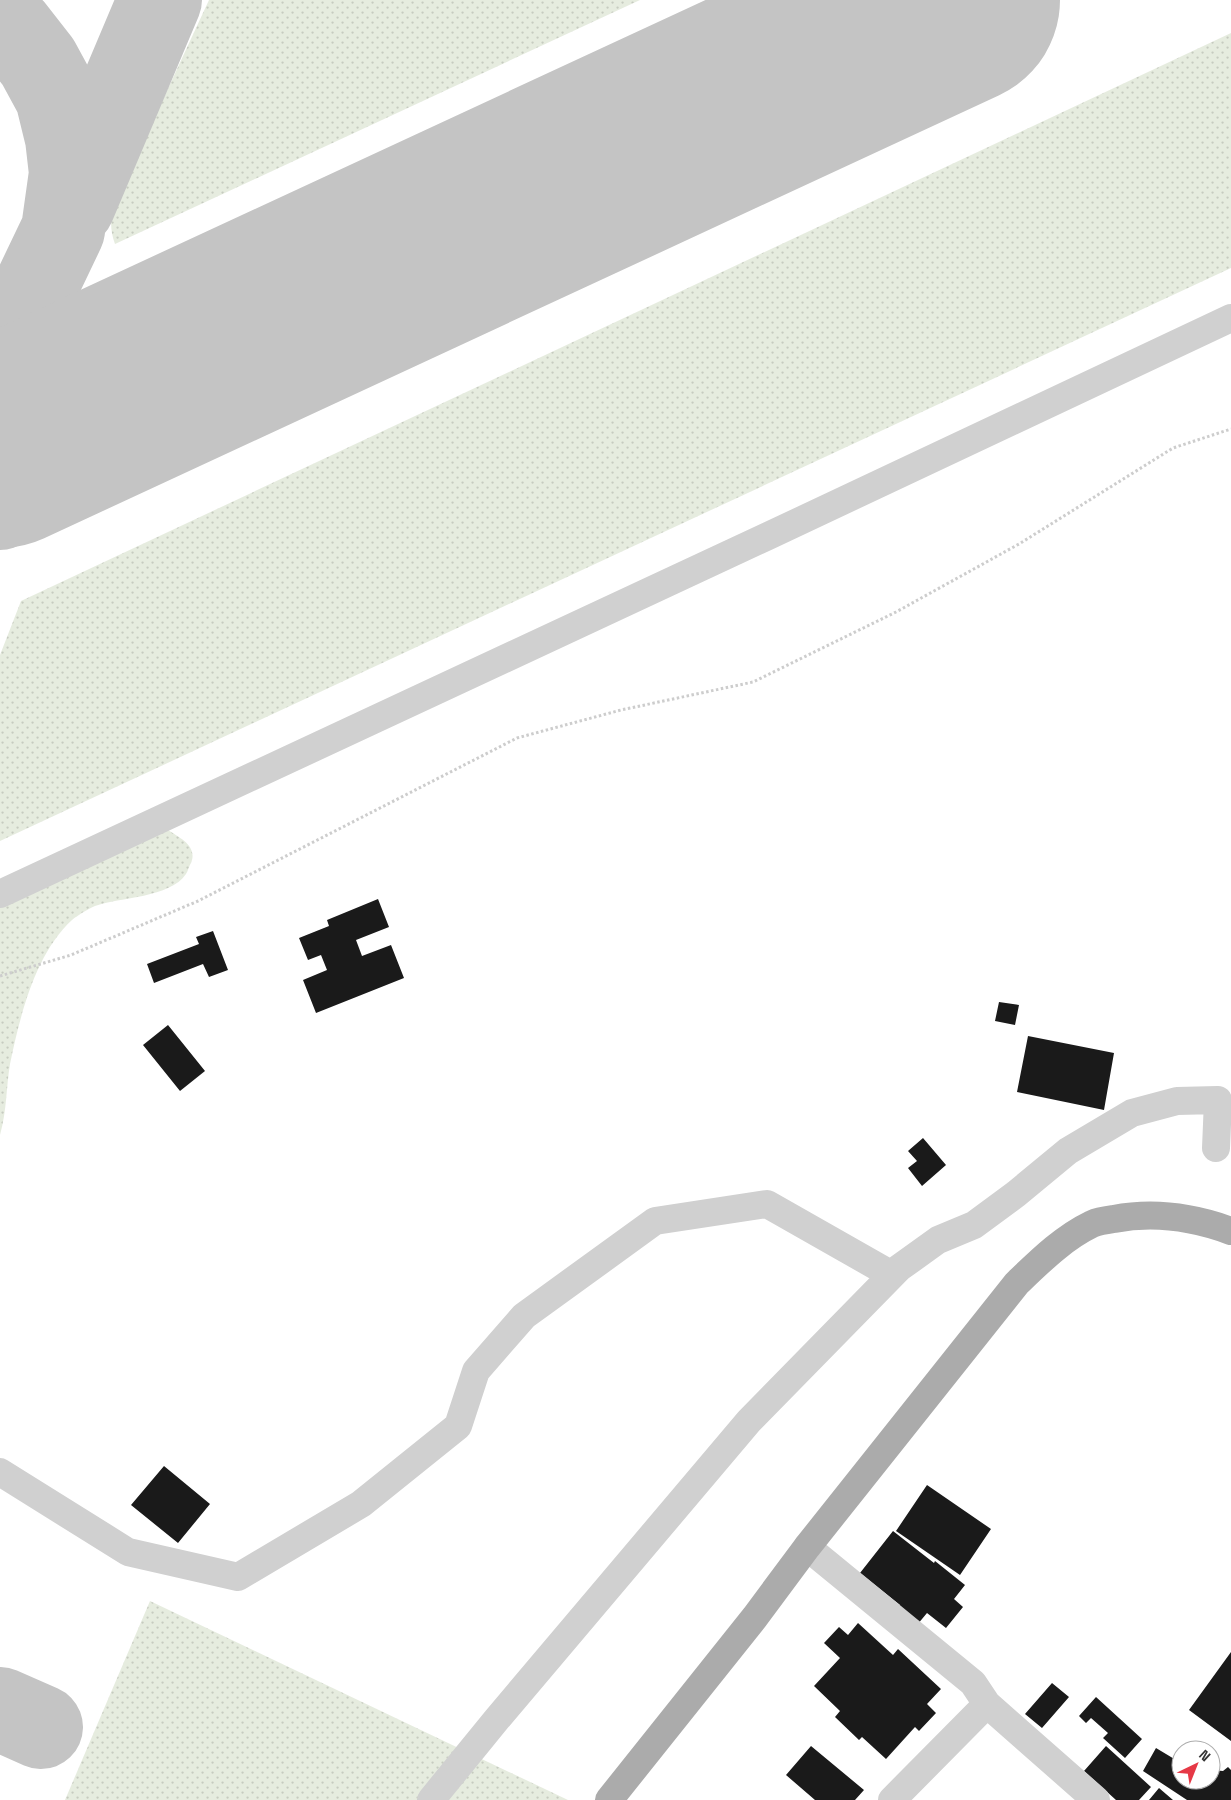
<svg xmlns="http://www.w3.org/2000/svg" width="1231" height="1800" font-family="'Space Grotesk',sans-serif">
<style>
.green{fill:url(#green-dots)}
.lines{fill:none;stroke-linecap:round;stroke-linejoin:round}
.taxiway{stroke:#c4c4c4;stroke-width:84}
.runway{stroke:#c4c4c4;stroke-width:210}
.building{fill:#1a1a1a}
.path{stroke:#cdcdcd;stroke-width:3;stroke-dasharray:2.5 2.5;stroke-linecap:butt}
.minor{stroke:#d0d0d0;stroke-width:28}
.major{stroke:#ababab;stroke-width:28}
</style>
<defs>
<pattern id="green-dots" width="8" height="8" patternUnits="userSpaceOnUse" patternTransform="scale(1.25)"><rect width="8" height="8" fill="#e6ecdf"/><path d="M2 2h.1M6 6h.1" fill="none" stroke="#c6cbc0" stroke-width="1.8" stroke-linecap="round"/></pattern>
</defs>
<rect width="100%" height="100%" fill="#fff"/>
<!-- green -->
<path class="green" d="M 209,0 L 640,0 L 115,244 C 110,230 110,219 114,205 Z
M 1231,33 L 1231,268 L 0,841 L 0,655 L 21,601 Z
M 168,830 C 180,838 198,846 191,863 C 189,866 188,871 186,874 C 170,898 120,897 95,906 C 88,909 78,915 72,920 C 35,954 20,1016 10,1064 C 6,1088 7,1110 0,1135 L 0,892 Z
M 150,1601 L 568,1800 L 65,1800 Z"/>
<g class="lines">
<!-- taxiway -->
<path class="taxiway" d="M 0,20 L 13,30 L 38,62 L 57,97 L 67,138 L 71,173 L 63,230 L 0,362
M 73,206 L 160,0
M 0,508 L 41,424
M 0,1709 L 41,1727"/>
<!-- runway -->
<path class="runway" d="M 0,443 L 955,0"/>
</g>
<!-- building -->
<path class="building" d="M 378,899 L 389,927 L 356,940 L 362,956 L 391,945 L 404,978 L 316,1013 L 303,980 L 327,970 L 321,955 L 308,960 L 299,938 L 329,926 L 327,920 Z
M 213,931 L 228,970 L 209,977 L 203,964 L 154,983 L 147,964 L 199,944 L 196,937 Z
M 999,1002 L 1019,1005 L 1015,1025 L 995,1021 Z
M 168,1025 L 205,1071 L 180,1091 L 143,1045 Z
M 1028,1036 L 1114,1053 L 1104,1110 L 1017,1092 Z
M 923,1138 L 946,1165 L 922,1186 L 908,1168 L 917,1161 L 908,1151 Z
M 164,1466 L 210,1504 L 178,1543 L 131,1505 Z
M 927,1485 L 991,1529 L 960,1575 L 896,1531 Z
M 893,1531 L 934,1563 L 935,1561 L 965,1585 L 954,1599 L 963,1607 L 946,1628 L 927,1613 L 917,1625 L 897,1609 L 900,1605 L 860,1573 Z
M 858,1623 L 893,1655 L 898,1649 L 941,1689 L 927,1704 L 936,1713 L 919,1731 L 915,1727 L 886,1759 L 862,1737 L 859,1740 L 835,1717 L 840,1711 L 814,1686 L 840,1658 L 824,1643 L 839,1627 L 848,1635 Z
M 1231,1652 L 1231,1741 L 1189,1710 Z
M 1052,1683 L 1069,1697 L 1042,1728 L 1025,1714 Z
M 1096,1697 L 1142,1739 L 1125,1758 L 1103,1738 L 1108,1733 L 1091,1718 L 1086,1723 L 1079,1716 Z
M 811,1746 L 864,1790 L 855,1800 L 815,1800 L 786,1775 Z
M 1106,1746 L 1151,1787 L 1139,1800 L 1116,1800 L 1084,1771 Z
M 1156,1748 L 1181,1763 L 1181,1780 L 1211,1780 L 1211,1770 L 1223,1771 L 1228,1767 L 1231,1770 L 1231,1800 L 1187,1800 L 1143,1771 Z
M 1159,1788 L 1173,1800 L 1149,1800 Z"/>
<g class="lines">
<!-- path -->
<path class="path" d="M 0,976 L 71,955 L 198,901 L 517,738 L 621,710 L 753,682 L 896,612 L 1019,544 L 1173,448 L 1231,429"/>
<!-- minor -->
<path class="minor" d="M 0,894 L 768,536 L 1231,318
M 0,1472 L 128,1552 L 238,1577 L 361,1504 L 458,1426 L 476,1371 L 524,1316 L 655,1221 L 767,1204 L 892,1275
M 807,1547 L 973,1683 L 987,1704 L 1096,1800
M 431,1800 L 497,1719 L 749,1421 L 899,1268 L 938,1240 L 974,1225 L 1016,1194 L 1068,1151 L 1132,1113 L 1177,1101 L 1218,1100 L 1216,1148
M 892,1800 L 987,1704"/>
<!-- major -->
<path class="major" d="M 609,1800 L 755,1617 L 807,1547 L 1017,1283 C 1040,1261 1063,1238 1092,1224 C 1099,1221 1107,1220 1114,1219 C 1155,1211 1193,1217 1231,1231"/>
</g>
<!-- north arrow -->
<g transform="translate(1196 1765) rotate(43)"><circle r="24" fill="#ffffff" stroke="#adadad"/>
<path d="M0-4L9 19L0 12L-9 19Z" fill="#e63946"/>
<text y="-8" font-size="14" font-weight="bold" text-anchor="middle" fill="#333333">N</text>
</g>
</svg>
